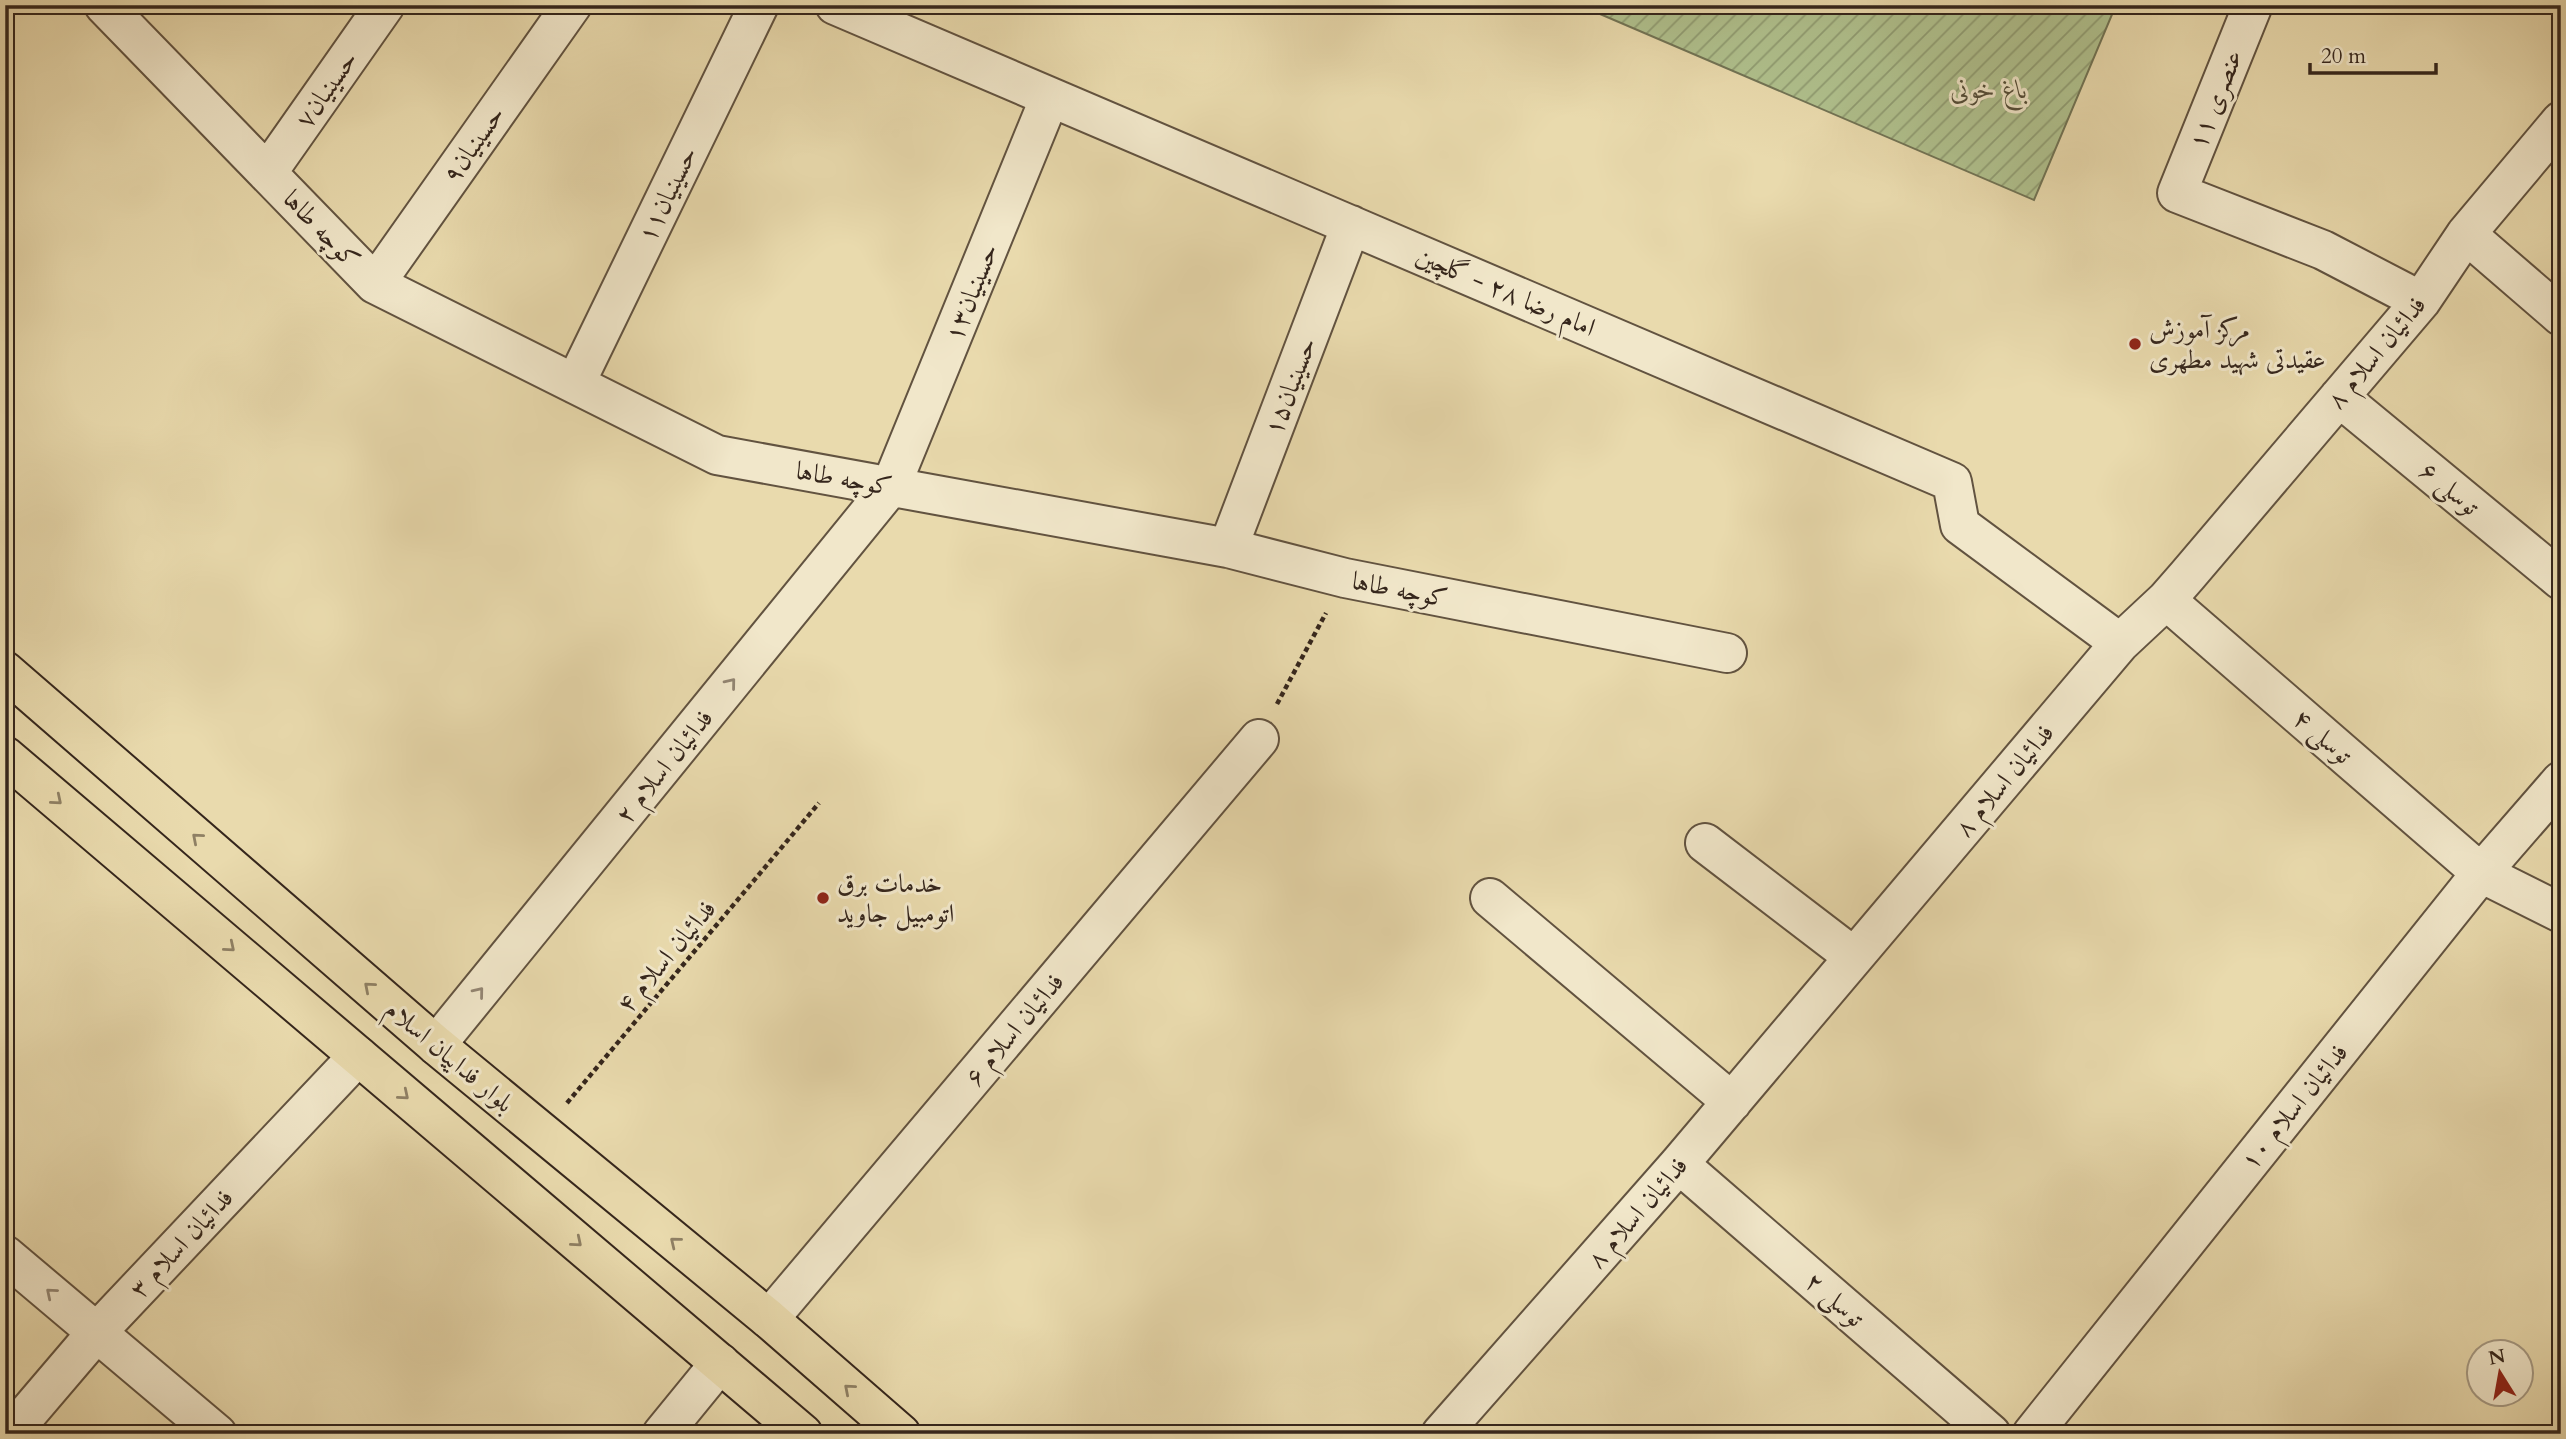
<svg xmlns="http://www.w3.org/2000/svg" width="2566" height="1439" font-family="Cardo,Amiri,serif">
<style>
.garden{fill:url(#garden-furrows);stroke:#727455;stroke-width:2}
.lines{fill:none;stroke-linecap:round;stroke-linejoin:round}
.minor-casing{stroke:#625340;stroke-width:42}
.major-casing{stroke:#35261c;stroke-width:42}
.path{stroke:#35261c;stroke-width:4.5;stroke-dasharray:5 3.5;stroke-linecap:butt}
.minor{stroke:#f1e7ca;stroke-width:38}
.major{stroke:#e9daad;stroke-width:38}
.oneway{stroke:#938673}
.oneway2{stroke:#8f8064}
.poi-dot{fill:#8f2418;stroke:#f1e7ca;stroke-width:2.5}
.labels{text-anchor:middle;stroke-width:6;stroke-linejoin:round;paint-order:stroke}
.street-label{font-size:26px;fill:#35261c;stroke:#f1e7ca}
.park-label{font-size:26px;font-style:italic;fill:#544d38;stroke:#f1e7ca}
.poi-label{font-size:26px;fill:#35261c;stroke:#f1e7ca;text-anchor:start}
</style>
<defs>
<pattern id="garden-furrows" width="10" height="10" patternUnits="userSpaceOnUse" patternTransform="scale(1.75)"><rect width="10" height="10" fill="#b0c18e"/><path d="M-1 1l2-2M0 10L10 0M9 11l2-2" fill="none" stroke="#909d73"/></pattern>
</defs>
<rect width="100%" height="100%" fill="#e9daad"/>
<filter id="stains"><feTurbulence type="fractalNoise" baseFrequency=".00286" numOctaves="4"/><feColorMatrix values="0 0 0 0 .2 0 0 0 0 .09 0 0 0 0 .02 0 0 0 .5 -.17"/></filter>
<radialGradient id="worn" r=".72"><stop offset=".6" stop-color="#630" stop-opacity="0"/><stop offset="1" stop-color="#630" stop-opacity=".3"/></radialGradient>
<!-- garden -->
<path class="garden" d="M 1579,5 L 2116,5 L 2034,200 Z"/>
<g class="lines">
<!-- minor casing -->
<g class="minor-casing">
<path id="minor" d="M 104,5 L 375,284 L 717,455 L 1228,548 L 1345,578 L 1727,653
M 835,5 L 1952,482 L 1960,525 L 2120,643
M 2253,5 L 2177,193 L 2323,250 L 2421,301
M 267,173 L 385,5
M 2466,234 L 2561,316
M 375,284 L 572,5
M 575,384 L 759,5
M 2339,397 L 2561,580
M 1228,548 L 1351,225
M 2166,600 L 2481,873 L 2561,913
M 1705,843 L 1854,957
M 1490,898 L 1732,1102
M 436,1045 L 891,486 L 1050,97
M 1679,1164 L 1991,1434
M 5,1255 L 217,1434
M 769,1319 L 1259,739
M 10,1434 L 97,1332 L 358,1056
M 662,1434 L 720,1363
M 1441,1434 L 1679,1164 L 2120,643 L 2166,600 L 2187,576 L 2421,301 L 2466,234 L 2561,121
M 2032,1434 L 2481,873 L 2561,781"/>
</g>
<!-- major casing -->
<g class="major-casing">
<path id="major" d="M 5,671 L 436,1045 L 769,1319 L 901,1434
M 5,756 L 803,1434"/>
</g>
<!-- path -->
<path class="path" d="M 1277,704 L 1326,613
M 567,1103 L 819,803"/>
<!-- minor -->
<use href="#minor" class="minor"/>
<!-- major -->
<use href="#major" class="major"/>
</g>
<!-- one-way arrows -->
<defs><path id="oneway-chevron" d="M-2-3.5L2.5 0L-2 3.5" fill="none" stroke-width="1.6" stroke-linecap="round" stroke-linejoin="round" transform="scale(1.75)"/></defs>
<g class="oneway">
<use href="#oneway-chevron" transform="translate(731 683) rotate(-51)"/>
<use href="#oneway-chevron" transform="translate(479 992) rotate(-51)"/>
<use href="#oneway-chevron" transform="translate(51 1293) rotate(-140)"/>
</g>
<g class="oneway2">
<use href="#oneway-chevron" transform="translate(57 800) rotate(40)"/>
<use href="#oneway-chevron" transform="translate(197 838) rotate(-139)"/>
<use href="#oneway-chevron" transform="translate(230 947) rotate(40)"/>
<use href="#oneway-chevron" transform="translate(369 987) rotate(-139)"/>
<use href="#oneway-chevron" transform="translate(404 1095) rotate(40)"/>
<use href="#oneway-chevron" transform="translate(577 1242) rotate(40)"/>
<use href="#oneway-chevron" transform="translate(675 1242) rotate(-141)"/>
<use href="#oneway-chevron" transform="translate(849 1389) rotate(-139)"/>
</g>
<!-- markers -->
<g class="poi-dot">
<circle cx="2135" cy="344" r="7"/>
<circle cx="823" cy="898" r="7"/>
</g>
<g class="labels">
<!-- street labels -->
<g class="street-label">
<text transform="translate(326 89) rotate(-55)" y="9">حسینیان۷</text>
<text transform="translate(2215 99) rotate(-68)" y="9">عنصری ۱۱</text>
<text transform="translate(473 144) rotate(-55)" y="9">حسینیان۹</text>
<text transform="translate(667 194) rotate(-64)" y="9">حسینیان۱۱</text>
<text transform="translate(322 229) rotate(46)" y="9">کوچه طاها</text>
<text transform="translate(1506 291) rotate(23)" y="9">امام رضا ۲۸ - گلچین</text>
<text transform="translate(971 292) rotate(-68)" y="9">حسینیان۱۳</text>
<text transform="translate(2376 352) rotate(-50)" y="9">فدائیان اسلام ۸</text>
<text transform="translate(1290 386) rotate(-69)" y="9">حسینیان۱۵</text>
<text transform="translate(844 478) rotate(10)" y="9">کوچه طاها</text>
<text transform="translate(2450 488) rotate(40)" y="9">توسلی ۶</text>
<text transform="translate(1400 589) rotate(11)" y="9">کوچه طاها</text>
<text transform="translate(2323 736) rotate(41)" y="9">توسلی ۴</text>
<text transform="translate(664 766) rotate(-51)" y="9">فدائیان اسلام ۲</text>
<text transform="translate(2004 780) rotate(-50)" y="9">فدائیان اسلام ۸</text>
<text transform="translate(666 956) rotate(-50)" y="9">فدائیان اسلام ۴</text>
<text transform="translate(1014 1029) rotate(-50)" y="9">فدائیان اسلام ۶</text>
<text transform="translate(450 1056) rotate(40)" y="9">بلوار فداییان اسلام</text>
<text transform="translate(2294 1106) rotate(-51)" y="9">فدائیان اسلام ۱۰</text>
<text transform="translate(1637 1212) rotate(-49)" y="9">فدائیان اسلام ۸</text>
<text transform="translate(181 1243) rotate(-47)" y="9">فدائیان اسلام ۳</text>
<text transform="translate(1835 1299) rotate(41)" y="9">توسلی ۲</text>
</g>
<!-- park labels -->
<g class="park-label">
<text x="1989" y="98">باغ خونی</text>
</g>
<!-- poi labels -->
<g class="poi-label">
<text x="2149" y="338">مرکز آموزش<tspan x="2149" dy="30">عقیدتی شهید مطهری</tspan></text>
<text x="837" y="892">خدمات برق<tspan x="837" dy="30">اتومبیل جاوید</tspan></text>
</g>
</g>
<!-- margin -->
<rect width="2566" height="1439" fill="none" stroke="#e9daad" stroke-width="28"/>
<rect x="7" y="7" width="2552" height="1425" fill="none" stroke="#35261c" stroke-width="3.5"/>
<rect x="14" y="14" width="2538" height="1411" fill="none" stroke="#35261c" stroke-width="2"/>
<!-- north arrow -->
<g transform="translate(2500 1373) rotate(349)"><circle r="33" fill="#f1e7ca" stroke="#a69a84" stroke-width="2"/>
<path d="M0-5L12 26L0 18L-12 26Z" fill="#8f2418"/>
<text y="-10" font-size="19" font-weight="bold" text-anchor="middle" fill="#35261c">N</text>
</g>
<!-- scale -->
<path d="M2310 63v10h126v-10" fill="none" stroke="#35261c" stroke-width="3.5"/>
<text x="2321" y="63" font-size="21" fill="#35261c" stroke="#f1e7ca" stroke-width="5" paint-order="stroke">20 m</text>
<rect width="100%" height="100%" filter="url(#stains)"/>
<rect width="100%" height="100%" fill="url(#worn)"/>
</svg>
